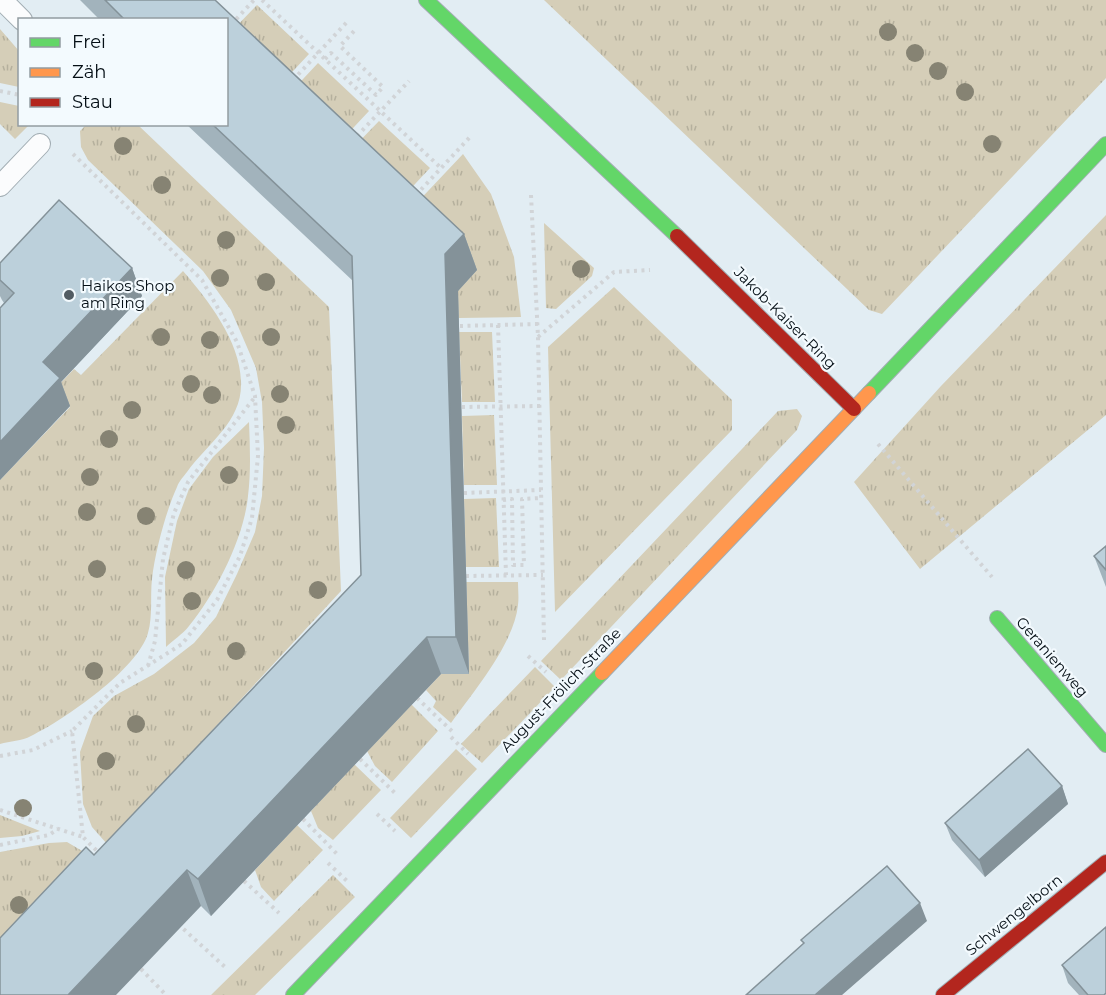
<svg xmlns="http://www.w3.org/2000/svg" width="1106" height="995" font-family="Montserrat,sans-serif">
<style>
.grass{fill:url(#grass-tufts)}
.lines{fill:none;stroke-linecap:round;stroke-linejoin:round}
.lane-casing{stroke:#a2adb3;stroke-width:22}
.fast-casing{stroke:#a2adb3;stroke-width:16}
.slow-casing{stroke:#a2adb3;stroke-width:16}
.jam-casing{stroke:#a2adb3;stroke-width:16}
.path{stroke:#d1d4d7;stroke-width:4;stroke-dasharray:3 4.5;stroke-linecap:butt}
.lane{stroke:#fbfcfd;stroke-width:20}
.fast{stroke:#63d668;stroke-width:14}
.slow{stroke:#ff974d;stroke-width:14}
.jam{stroke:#b3261e;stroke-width:14}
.tree{fill:#868373}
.wall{fill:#a2b3bc}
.shaded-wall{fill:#849299}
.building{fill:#bcd0db;stroke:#849299;stroke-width:1.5}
.poi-dot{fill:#525c63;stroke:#f3fafe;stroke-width:2}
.labels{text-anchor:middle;stroke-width:4.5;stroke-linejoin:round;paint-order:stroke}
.poi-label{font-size:15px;fill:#040e15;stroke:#f3fafe;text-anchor:start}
.street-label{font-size:15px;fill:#040e15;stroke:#f3fafe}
</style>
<defs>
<pattern id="grass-tufts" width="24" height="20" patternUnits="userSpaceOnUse" patternTransform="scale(1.5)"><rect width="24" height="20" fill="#d5ceb8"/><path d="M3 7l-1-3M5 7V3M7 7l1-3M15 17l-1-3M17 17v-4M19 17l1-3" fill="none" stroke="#b5b09d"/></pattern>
</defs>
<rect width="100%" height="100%" fill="#e2edf3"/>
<!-- grass -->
<path class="grass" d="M 544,0 L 1106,0 L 1106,78 L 882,314 L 869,310 Z
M 257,5 L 309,54 L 280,85 L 227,36 Z
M 0,29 L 19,51 L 19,87 L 0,83 Z
M 318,63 L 369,111 L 340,142 L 289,94 Z
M 0,102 L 19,106 L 20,124 L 29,125 L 15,139 L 0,124 Z
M 379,121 L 430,168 L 401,199 L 350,151 Z
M 86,125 L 138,125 L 329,307 L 341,591 L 107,844 L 92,827 L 83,804 L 80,752 L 93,716 L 114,696 L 154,674 L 194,643 L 216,617 L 237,574 L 255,532 L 262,496 L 264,448 L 262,402 L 256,368 L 231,310 L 203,271 L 88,160 L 81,147 L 80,131 Z
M 463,154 L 491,194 L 514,257 L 521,317 L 459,318 L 411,209 Z
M 1106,215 L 1106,415 L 920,569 L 854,482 L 941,386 Z
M 544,223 L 594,268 L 592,276 L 556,309 L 546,308 Z
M 183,271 C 208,300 240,341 241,381 C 243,421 209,442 187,472 C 184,476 179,481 177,487 C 166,511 155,552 152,579 C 150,596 153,616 148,633 C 138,669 64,720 31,736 C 22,741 10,741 0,744 L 0,480 L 70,407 L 54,390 L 74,369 L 81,375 Z
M 614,287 L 732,400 L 732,430 L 555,612 L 548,347 Z
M 459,332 L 492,332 L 495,402 L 462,402 Z
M 797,409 L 802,416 L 797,430 L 561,680 L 541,661 L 778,411 Z
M 494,415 L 497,485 L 464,485 L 462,416 Z
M 249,422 C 250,447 251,472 248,496 C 244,538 216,593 189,626 C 183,634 173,640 166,647 L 165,577 L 177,521 L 189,489 L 213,457 Z
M 496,498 L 499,567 L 466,567 L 464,499 Z
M 466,582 L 518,582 C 518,589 519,598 518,605 C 514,644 473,692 451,723 L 433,707 L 436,701 L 426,690 L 441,674 L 469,673 Z
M 535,667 L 555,687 L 482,763 L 461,744 Z
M 411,704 L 438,731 L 392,782 L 375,766 L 367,751 Z
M 456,749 L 477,769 L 411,838 L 390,818 Z
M 354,764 L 381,790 L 333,840 L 318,828 L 311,811 Z
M 0,815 L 40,831 L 22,836 L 0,838 Z
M 297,825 L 323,850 L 274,901 L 261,887 L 255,870 Z
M 67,842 L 89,855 L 0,988 L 0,852 L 49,843 Z
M 333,875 L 355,897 L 255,995 L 211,995 Z"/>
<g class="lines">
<!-- lane casing -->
<g class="lane-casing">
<path id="lane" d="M 2,0 L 22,20
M 0,186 L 40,144"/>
</g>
<!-- fast casing -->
<g class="fast-casing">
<path id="fast" d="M 426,0 L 677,236
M 869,393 L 1106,144
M 997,618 L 1106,745
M 293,995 L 602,673"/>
</g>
<!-- slow casing -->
<g class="slow-casing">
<path id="slow" d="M 602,673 L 869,393"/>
</g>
<!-- jam casing -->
<g class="jam-casing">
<path id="jam" d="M 677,236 L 854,409
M 943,995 L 1106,862"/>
</g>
<!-- path -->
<path class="path" d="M 262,0 L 441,168
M 226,30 L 254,0
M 325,59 L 331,53 L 376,95 L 383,87 L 340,46 L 355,30
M 293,80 L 347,22
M 0,91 L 20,95
M 357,136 L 409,81
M 73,154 L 202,280 L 237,342 L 255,396 L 258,456 L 252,518 L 240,556 L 217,600 L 182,644 L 120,683 L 72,731 L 83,837 L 101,855
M 416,195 L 470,137
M 531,195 L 538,337 L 544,640
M 498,325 L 506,575
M 460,326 L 538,324
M 538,337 L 614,272 L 650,270
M 462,407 L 540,406
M 878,444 L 992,577
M 464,493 L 541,490
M 503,500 L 512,499 L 513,565 L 524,565 L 522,499 L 542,498
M 466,576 L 543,575
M 528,656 L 546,672
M 148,666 L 155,641 L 163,559 L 174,513 L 188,482 L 255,397
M 417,698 L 454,733
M 451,737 L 468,754
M 0,756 L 33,750 L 72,731
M 360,759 L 396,794
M 0,810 L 83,837
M 377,814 L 395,831
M 303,819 L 337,854
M 0,845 L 49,835 L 58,829
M 328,863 L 347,881
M 244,881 L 279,913
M 178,924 L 225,967
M 141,969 L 166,995"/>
<!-- lane -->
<use href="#lane" class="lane"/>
<!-- fast -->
<use href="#fast" class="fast"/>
<!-- slow -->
<use href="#slow" class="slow"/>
<!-- jam -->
<use href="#jam" class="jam"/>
</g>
<!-- trees -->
<g class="tree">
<circle cx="888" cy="32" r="9"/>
<circle cx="915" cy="53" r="9"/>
<circle cx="938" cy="71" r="9"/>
<circle cx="965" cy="92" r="9"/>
<circle cx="992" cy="144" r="9"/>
<circle cx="123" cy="146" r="9"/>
<circle cx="162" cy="185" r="9"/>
<circle cx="226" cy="240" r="9"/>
<circle cx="581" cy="269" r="9"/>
<circle cx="220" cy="278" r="9"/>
<circle cx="266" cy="282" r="9"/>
<circle cx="161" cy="337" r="9"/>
<circle cx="271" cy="337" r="9"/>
<circle cx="210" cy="340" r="9"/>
<circle cx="191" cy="384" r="9"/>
<circle cx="280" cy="394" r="9"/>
<circle cx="212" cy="395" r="9"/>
<circle cx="132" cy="410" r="9"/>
<circle cx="286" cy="425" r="9"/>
<circle cx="109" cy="439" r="9"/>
<circle cx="229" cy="475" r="9"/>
<circle cx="90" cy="477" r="9"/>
<circle cx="87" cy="512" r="9"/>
<circle cx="146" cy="516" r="9"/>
<circle cx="97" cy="569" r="9"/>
<circle cx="186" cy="570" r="9"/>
<circle cx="318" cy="590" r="9"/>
<circle cx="192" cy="601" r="9"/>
<circle cx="236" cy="651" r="9"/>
<circle cx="94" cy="671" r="9"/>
<circle cx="136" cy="724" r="9"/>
<circle cx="106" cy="761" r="9"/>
<circle cx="23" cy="808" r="9"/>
<circle cx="19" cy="905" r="9"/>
</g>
<!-- wall -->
<path class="wall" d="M 80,0 L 215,0 L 464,234 L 477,270 L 458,291 L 469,674 L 441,674 L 211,916 L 201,906 L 94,855 L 361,575 L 353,281 L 186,124 L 226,124 L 226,20 L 100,20 Z
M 0,263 L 132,268 L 142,296 L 61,382 L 70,406 L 0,480 L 0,308 L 4,303 L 2,300 L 0,296 Z
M 1106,546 L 1106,587 L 1094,556 Z
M 1062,786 L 1068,804 L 985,877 L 952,840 L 945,823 Z
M 1062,965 L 1106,995 L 1079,995 L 1068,983 Z"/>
<!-- shaded-wall -->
<path class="shaded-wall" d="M 464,234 L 477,270 L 458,291 L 469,674 L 456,637 L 445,254 Z
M 132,268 L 142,296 L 61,382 L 70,406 L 0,480 L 0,442 L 43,362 Z
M 427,637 L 441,674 L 211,916 L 198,879 Z
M 1062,786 L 1068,804 L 985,877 L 979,860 Z
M 187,870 L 201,906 L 116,995 L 68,995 Z
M 920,903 L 927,921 L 842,995 L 815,995 Z"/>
<!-- building -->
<path class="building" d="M 105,0 L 215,0 L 464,234 L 445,254 L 456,637 L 427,637 L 198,879 L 187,870 L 68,995 L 0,995 L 0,938 L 86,847 L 94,855 L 361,575 L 352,256 L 212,124 L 226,124 L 226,20 L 125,20 Z
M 59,200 L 132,268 L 43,362 L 60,378 L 0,442 L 0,308 L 14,293 L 0,280 L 0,263 Z
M 1106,546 L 1106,570 L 1094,556 Z
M 1028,749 L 1062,786 L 979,860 L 945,823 Z
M 887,866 L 920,903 L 815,995 L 746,995 L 804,943 L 801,940 Z
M 1106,927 L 1106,993 L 1104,995 L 1088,995 L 1062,965 Z"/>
<!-- markers -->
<circle class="poi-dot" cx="69" cy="295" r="6"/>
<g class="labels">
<!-- poi labels -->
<g class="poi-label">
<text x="81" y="291">Haikos Shop<tspan x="81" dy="17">am Ring</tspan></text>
</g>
<!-- street labels -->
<g class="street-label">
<text transform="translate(785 318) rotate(45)" y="5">Jakob-Kaiser-Ring</text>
<text transform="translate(1052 657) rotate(49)" y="5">Geranienweg</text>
<text transform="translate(561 690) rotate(-46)" y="5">August-Frölich-Straße</text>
<text transform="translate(1014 915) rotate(-39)" y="5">Schwengelborn</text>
</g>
</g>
<!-- legend -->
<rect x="18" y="18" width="210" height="108" fill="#f3fafe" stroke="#939ca1" stroke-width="1.5"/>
<rect x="30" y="38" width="30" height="9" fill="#63d668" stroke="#939ca1" stroke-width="1.5"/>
<text x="72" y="48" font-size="18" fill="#040e15">Frei</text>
<rect x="30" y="68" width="30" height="9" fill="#ff974d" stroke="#939ca1" stroke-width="1.5"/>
<text x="72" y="78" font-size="18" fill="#040e15">Zäh</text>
<rect x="30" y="98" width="30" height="9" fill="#b3261e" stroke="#939ca1" stroke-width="1.5"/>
<text x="72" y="108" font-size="18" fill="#040e15">Stau</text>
</svg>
